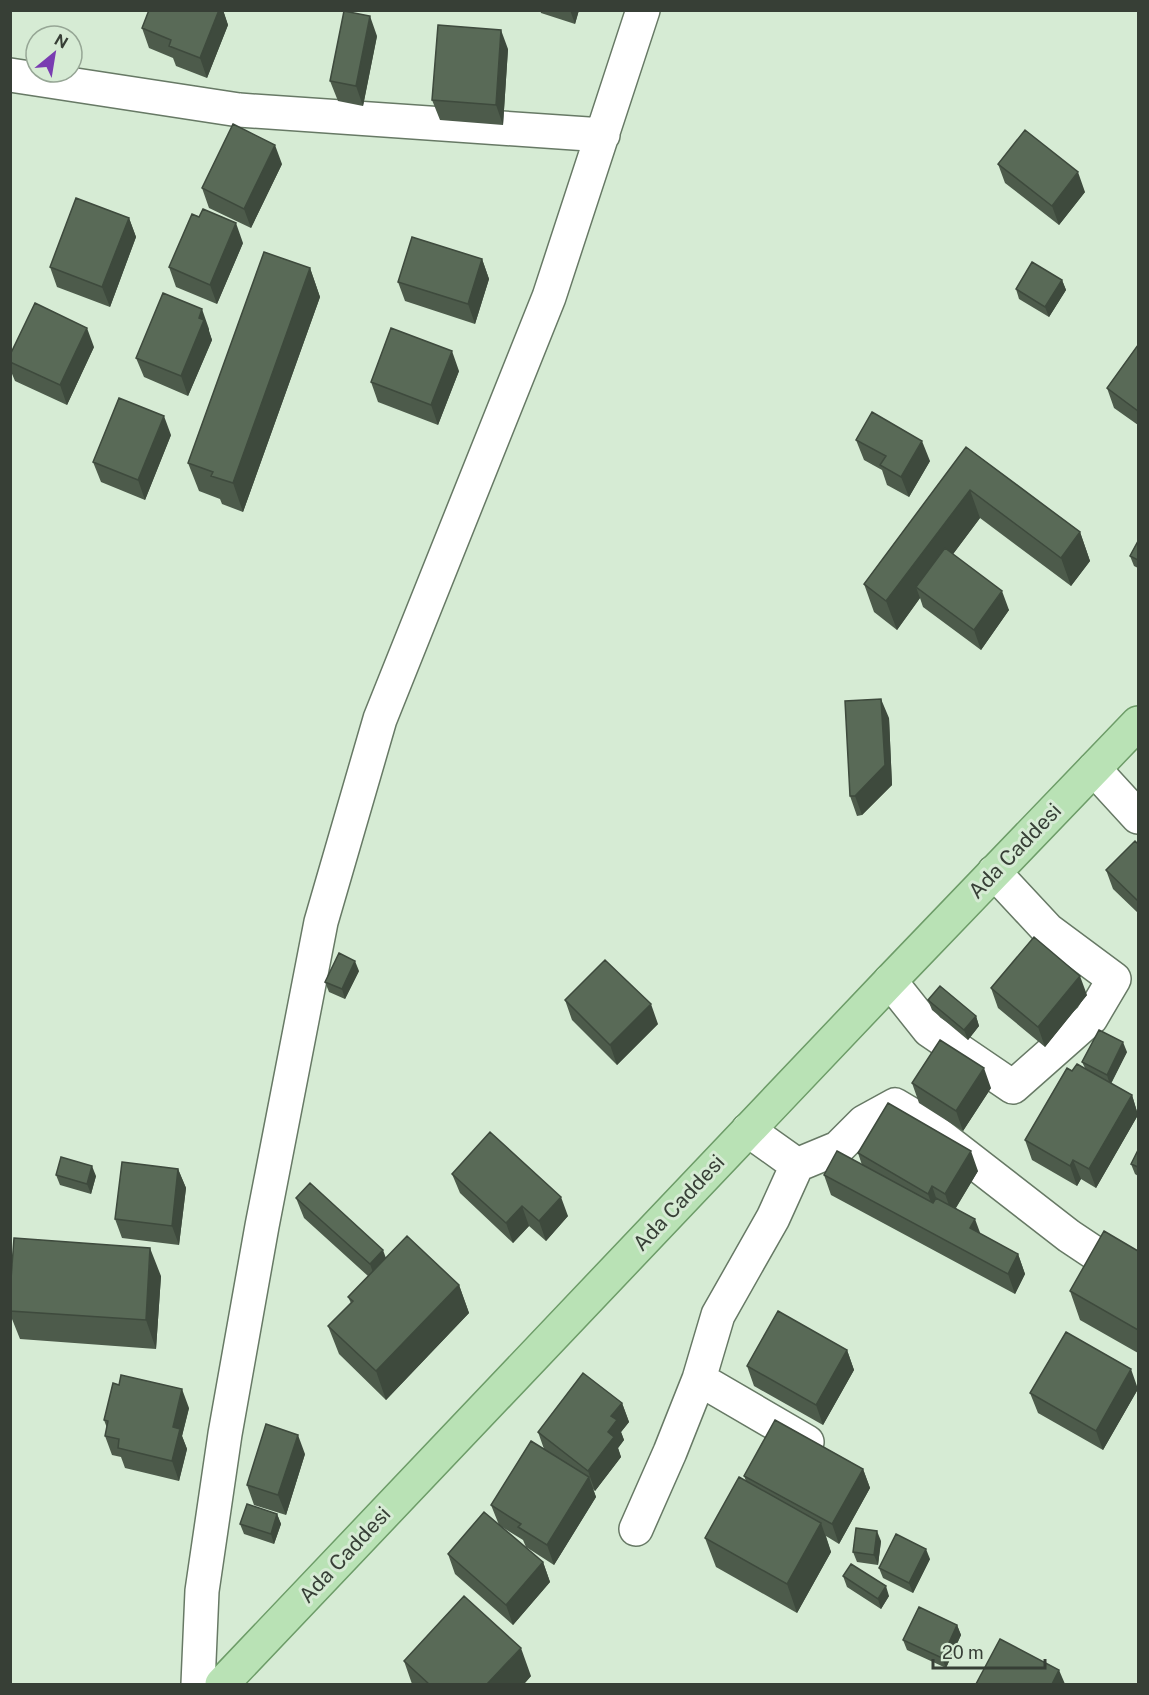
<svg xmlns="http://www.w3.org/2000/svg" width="1149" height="1695" font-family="'Public Sans',sans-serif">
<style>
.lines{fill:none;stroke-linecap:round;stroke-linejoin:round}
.minor-casing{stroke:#677965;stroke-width:36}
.major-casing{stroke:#6d9c68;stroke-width:36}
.minor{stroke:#fff;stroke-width:33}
.major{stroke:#b9e2b5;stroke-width:33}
.wall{fill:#4d5b4b}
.shaded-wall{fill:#3e4a3d}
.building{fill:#596a57;stroke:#3e4a3d;stroke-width:1.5}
.labels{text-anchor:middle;stroke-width:6;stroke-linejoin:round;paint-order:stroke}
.street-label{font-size:21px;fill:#373f36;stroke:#d6ebd4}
</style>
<rect width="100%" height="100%" fill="#d6ebd4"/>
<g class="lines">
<!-- minor casing -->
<g class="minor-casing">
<path id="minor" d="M 10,75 L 239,110 L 603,135
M 1094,769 L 1138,817
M 890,981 L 929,1030 L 1013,1087 L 1091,1018 L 1114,979 L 1048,930 L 994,872
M 748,1130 L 797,1165 L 838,1148 L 864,1122 L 895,1105 L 917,1118 L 1069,1236 L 1093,1252
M 699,1379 L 807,1442
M 636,1529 L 670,1452 L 699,1379 L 718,1315 L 773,1218 L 797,1165
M 198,1684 L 202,1591 L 225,1434 L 262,1226 L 321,922 L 380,719 L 549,297 L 643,10"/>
</g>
<!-- major casing -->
<g class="major-casing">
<path id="major" d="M 222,1684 L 890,981 L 1138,723"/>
</g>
<!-- minor -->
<use href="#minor" class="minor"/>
<!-- major -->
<use href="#major" class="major"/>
</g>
<!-- wall -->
<path class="wall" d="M 149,10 L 223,10 L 228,25 L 207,78 L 176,66 L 173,58 L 149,48 L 142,28 Z
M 540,10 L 579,10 L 575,24 L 541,13 Z
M 377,36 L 363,106 L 338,101 L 330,81 Z
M 508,49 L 503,125 L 440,120 L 432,100 Z
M 282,164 L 251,228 L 209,208 L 202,188 Z
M 998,164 L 1085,192 L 1059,225 L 1005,183 Z
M 129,218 L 136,237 L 110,307 L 57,287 L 50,267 Z
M 243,243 L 217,304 L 176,287 L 169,267 Z
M 482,259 L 489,279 L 475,324 L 405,301 L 398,282 Z
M 310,268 L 320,297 L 243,512 L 222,504 L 220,499 L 199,491 L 188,463 Z
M 1062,280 L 1066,290 L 1049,317 L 1019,299 L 1016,289 Z
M 209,329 L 209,331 L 212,340 L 188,396 L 144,377 L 136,358 Z
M 1138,345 L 1138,425 L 1114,408 L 1107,388 Z
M 94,347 L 67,405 L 15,381 L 10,369 L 10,355 Z
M 459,371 L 438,425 L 378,402 L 371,382 Z
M 171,435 L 145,500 L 101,482 L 93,462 Z
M 856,440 L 930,461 L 909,497 L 887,485 L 882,470 L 864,460 Z
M 966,447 L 1080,532 L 1090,561 L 1071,586 L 980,518 L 953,554 L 1009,610 L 981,650 L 923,607 L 920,598 L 897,630 L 874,612 L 864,584 Z
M 1138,541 L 1138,568 L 1134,566 L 1130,556 Z
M 889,718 L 892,785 L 862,815 L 857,816 L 850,796 Z
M 1138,844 L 1138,913 L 1113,889 L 1106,870 Z
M 359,971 L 345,999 L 329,992 L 325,982 Z
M 991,988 L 1087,995 L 1045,1047 L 998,1008 Z
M 565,1000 L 658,1024 L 617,1065 L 572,1020 Z
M 928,1000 L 976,1016 L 979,1026 L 968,1040 L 932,1010 Z
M 1127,1052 L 1111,1084 L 1132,1095 L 1138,1115 L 1096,1188 L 1081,1179 L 1077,1186 L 1032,1160 L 1025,1140 L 1072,1071 L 1085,1068 L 1082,1062 Z
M 912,1083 L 991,1088 L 963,1131 L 919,1103 Z
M 1138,1150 L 1138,1176 L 1135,1174 L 1131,1164 Z
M 858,1153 L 978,1171 L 956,1208 L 980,1234 L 1018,1254 L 1025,1274 L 1015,1294 L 831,1195 L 824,1175 L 862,1165 Z
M 178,1169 L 186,1188 L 179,1245 L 122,1238 L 115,1219 Z
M 452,1174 L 568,1216 L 546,1241 L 529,1226 L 513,1243 L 460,1193 Z
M 56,1175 L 96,1176 L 91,1194 L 60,1185 Z
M 296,1198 L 386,1258 L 459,1285 L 469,1313 L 386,1400 L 339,1354 L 328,1326 L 351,1303 L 348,1297 L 368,1276 L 304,1218 Z
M 1138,1251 L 1138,1353 L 1080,1320 L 1070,1291 Z
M 161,1276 L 156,1349 L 20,1339 L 10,1314 L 10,1293 Z
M 847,1350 L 854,1370 L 823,1425 L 754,1386 L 747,1366 Z
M 1138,1389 L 1103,1450 L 1038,1413 L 1030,1393 Z
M 622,1403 L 629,1422 L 621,1432 L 624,1440 L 618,1448 L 621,1457 L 595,1491 L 593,1489 L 596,1497 L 554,1565 L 526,1547 L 523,1540 L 499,1525 L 491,1505 L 544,1449 L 538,1432 Z
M 189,1408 L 182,1436 L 187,1449 L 179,1481 L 125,1468 L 121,1457 L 112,1455 L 105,1436 L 107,1428 L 104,1420 Z
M 305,1454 L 286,1515 L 254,1505 L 247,1485 Z
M 863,1469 L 870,1488 L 839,1544 L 826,1536 L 831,1552 L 797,1613 L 716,1567 L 705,1538 L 746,1481 L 744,1476 Z
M 277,1514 L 281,1524 L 274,1544 L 244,1534 L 240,1524 Z
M 881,1541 L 878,1565 L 857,1562 L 853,1552 Z
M 448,1554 L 543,1562 L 550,1582 L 513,1625 L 455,1574 Z
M 930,1559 L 913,1593 L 883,1578 L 879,1568 Z
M 843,1576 L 889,1596 L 881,1609 L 847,1587 Z
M 957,1625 L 961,1635 L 946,1668 L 907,1650 L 903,1640 Z
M 404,1661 L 531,1676 L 524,1684 L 412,1684 Z"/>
<!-- shaded-wall -->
<path class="shaded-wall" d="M 219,10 L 223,10 L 228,25 L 207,78 L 200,58 Z
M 570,10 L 579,10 L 575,24 Z
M 370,16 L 377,36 L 363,106 L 356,86 Z
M 501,30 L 508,49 L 503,125 L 496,105 Z
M 275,145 L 282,164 L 251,228 L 244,209 Z
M 1078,172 L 1085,192 L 1059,225 L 1052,206 Z
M 129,218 L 136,237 L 110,307 L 102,287 Z
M 236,223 L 243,243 L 217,304 L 210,285 Z
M 482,259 L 489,279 L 475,324 L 468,304 Z
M 310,268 L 320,297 L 243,512 L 233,483 Z
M 1062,280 L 1066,290 L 1049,317 L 1045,307 Z
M 202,309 L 209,329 L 209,331 L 212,340 L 188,396 L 181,376 L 199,318 Z
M 87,328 L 94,347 L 67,405 L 60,385 Z
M 452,351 L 459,371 L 438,425 L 431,405 Z
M 164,416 L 171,435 L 145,500 L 138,480 Z
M 922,441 L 930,461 L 909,497 L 901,477 Z
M 970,490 L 980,518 L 924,593 L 916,587 L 920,598 L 897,630 L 886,601 Z
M 1080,532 L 1090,561 L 1071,586 L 1061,558 Z
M 1002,591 L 1009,610 L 981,650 L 974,630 Z
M 881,699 L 889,718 L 892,785 L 862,815 L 855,796 Z
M 355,961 L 359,971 L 345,999 L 342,989 Z
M 1080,976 L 1087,995 L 1045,1047 L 1038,1027 Z
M 651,1004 L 658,1024 L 617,1065 L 610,1045 Z
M 976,1016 L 979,1026 L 968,1040 L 964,1030 Z
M 1123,1042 L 1127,1052 L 1110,1085 L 1107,1075 Z
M 984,1068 L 991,1088 L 963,1131 L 956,1111 Z
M 1132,1095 L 1138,1115 L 1096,1188 L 1089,1169 Z
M 971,1151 L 978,1171 L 952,1214 L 945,1194 Z
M 1073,1160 L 1081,1179 L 1077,1186 L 1070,1166 Z
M 92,1166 L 96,1176 L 91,1194 L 87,1184 Z
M 178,1169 L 186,1188 L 179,1245 L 172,1226 Z
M 932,1186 L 939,1206 L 935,1214 L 928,1194 Z
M 561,1197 L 568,1216 L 546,1241 L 539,1221 Z
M 522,1206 L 529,1226 L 513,1243 L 506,1223 Z
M 975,1219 L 982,1238 L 970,1228 Z
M 150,1248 L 161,1276 L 156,1349 L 146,1320 Z
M 383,1250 L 390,1269 L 377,1284 L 370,1264 Z
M 1018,1254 L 1025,1274 L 1015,1294 L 1008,1274 Z
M 459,1285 L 469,1313 L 386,1400 L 376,1371 Z
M 847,1350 L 854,1370 L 823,1425 L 816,1405 Z
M 1131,1369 L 1138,1389 L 1103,1450 L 1096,1431 Z
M 182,1389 L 189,1408 L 182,1436 L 187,1449 L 179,1481 L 172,1461 L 173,1427 Z
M 622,1403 L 629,1422 L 621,1432 L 624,1440 L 618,1448 L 621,1457 L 595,1491 L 588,1471 L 608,1432 L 611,1416 Z
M 298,1435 L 305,1454 L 286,1515 L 278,1495 Z
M 863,1469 L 870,1488 L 839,1544 L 832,1524 Z
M 589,1477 L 596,1497 L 554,1565 L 547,1545 Z
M 277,1514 L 281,1524 L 274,1544 L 271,1534 Z
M 821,1523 L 831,1552 L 797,1613 L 787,1584 Z
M 877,1531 L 881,1541 L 878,1565 L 874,1555 Z
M 926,1549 L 930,1559 L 913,1593 L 909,1583 Z
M 543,1562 L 550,1582 L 513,1625 L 506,1605 Z
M 886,1586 L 889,1596 L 881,1609 L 878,1599 Z
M 957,1625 L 961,1635 L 946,1668 L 942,1658 Z
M 521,1648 L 531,1676 L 524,1684 L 487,1684 Z
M 1059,1670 L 1065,1684 L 1052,1684 Z"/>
<!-- building -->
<path class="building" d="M 149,10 L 219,10 L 200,58 L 169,46 L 171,40 L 142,28 Z
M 344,11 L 370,16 L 356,86 L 330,81 Z
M 438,25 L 501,30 L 496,105 L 432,100 Z
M 233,124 L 275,145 L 244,209 L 202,188 Z
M 1025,130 L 1078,172 L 1052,206 L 998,164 Z
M 76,198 L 129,218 L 102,287 L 50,267 Z
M 203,209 L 236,223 L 210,285 L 169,267 L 192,214 L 199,217 Z
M 412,237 L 482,259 L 468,304 L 398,282 Z
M 264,252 L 310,268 L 233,483 L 211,476 L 213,472 L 188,463 Z
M 1032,262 L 1062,280 L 1045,307 L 1016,289 Z
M 163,293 L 202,309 L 199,318 L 204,320 L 181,376 L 136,358 Z
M 35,303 L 87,328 L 60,385 L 10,362 L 10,355 Z
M 391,328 L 452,351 L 431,405 L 371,382 Z
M 1138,345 L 1138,411 L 1107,388 Z
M 119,398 L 164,416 L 138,480 L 93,462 Z
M 872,412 L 922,441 L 901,477 L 880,465 L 886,456 L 856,440 Z
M 966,447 L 1080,532 L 1061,558 L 970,490 L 886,601 L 864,584 Z
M 1138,541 L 1138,560 L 1130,556 Z
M 945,548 L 1002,591 L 974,630 L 916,587 Z
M 881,699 L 885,765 L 855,796 L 850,796 L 845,701 Z
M 1135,841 L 1138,844 L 1138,901 L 1106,870 Z
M 1034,937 L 1080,976 L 1038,1027 L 991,988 Z
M 339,953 L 355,961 L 342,989 L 325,982 Z
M 605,960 L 651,1004 L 610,1045 L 565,1000 Z
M 940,986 L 976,1016 L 964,1030 L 928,1000 Z
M 1099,1030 L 1123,1042 L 1107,1075 L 1082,1062 Z
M 940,1040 L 984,1068 L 956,1111 L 912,1083 Z
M 1077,1064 L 1132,1095 L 1089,1169 L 1073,1160 L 1070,1166 L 1025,1140 L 1067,1068 L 1072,1071 Z
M 888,1103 L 971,1151 L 945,1194 L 932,1186 L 928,1194 L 858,1153 Z
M 490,1132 L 561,1197 L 539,1221 L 522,1206 L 506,1223 L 452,1174 Z
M 1138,1150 L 1138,1167 L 1131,1164 Z
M 837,1151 L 933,1203 L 936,1198 L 975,1219 L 970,1228 L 1018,1254 L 1008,1274 L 824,1175 Z
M 61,1157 L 92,1166 L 87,1184 L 56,1175 Z
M 122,1162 L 178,1169 L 172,1226 L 115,1219 Z
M 310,1183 L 383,1250 L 370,1264 L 296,1198 Z
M 1104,1231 L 1138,1251 L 1138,1330 L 1070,1291 Z
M 407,1236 L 459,1285 L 376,1371 L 328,1326 L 353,1301 L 348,1297 Z
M 14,1238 L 150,1248 L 146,1320 L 10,1311 L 10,1293 Z
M 778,1311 L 847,1350 L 816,1405 L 747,1366 Z
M 1066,1332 L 1131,1369 L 1096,1431 L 1030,1393 Z
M 583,1373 L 622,1403 L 611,1416 L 617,1420 L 608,1432 L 614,1437 L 588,1471 L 538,1432 Z
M 121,1375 L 182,1389 L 173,1427 L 180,1429 L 172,1461 L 118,1448 L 119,1439 L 105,1436 L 108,1421 L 104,1420 L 113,1383 L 119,1385 Z
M 775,1420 L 863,1469 L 832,1524 L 744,1476 Z
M 266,1424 L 298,1435 L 278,1495 L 247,1485 Z
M 531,1441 L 589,1477 L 547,1545 L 518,1527 L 521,1524 L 491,1505 Z
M 739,1477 L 821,1523 L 787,1584 L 705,1538 Z
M 247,1504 L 277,1514 L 271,1534 L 240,1524 Z
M 484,1512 L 543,1562 L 506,1605 L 448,1554 Z
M 856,1528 L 877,1531 L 874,1555 L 853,1552 Z
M 896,1534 L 926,1549 L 909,1583 L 879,1568 Z
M 851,1564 L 886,1586 L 878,1599 L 843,1576 Z
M 464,1596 L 521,1648 L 487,1684 L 429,1684 L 404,1661 Z
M 919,1607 L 957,1625 L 942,1658 L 903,1640 Z
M 1000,1639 L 1059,1670 L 1052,1684 L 976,1684 Z"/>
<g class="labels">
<!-- street labels -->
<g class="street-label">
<text transform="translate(1015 851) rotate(-46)" y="7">Ada Caddesi</text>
<text transform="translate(679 1203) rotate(-47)" y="7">Ada Caddesi</text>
<text transform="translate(345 1555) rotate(-47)" y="7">Ada Caddesi</text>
</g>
</g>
<!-- border -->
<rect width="1149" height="1695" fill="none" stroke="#373f36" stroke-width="24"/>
<!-- north arrow -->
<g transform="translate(54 54) rotate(30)"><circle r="28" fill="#d6ebd4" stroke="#96a695" stroke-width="1.5"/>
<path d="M0-4.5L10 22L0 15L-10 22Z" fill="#793cb1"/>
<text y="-9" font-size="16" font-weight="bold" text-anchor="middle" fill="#373f36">N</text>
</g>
<!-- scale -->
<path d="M933 1659v9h112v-9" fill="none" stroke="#373f36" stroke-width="3"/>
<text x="942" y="1659" font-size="18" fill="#373f36" stroke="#d6ebd4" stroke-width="4.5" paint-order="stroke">20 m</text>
</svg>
